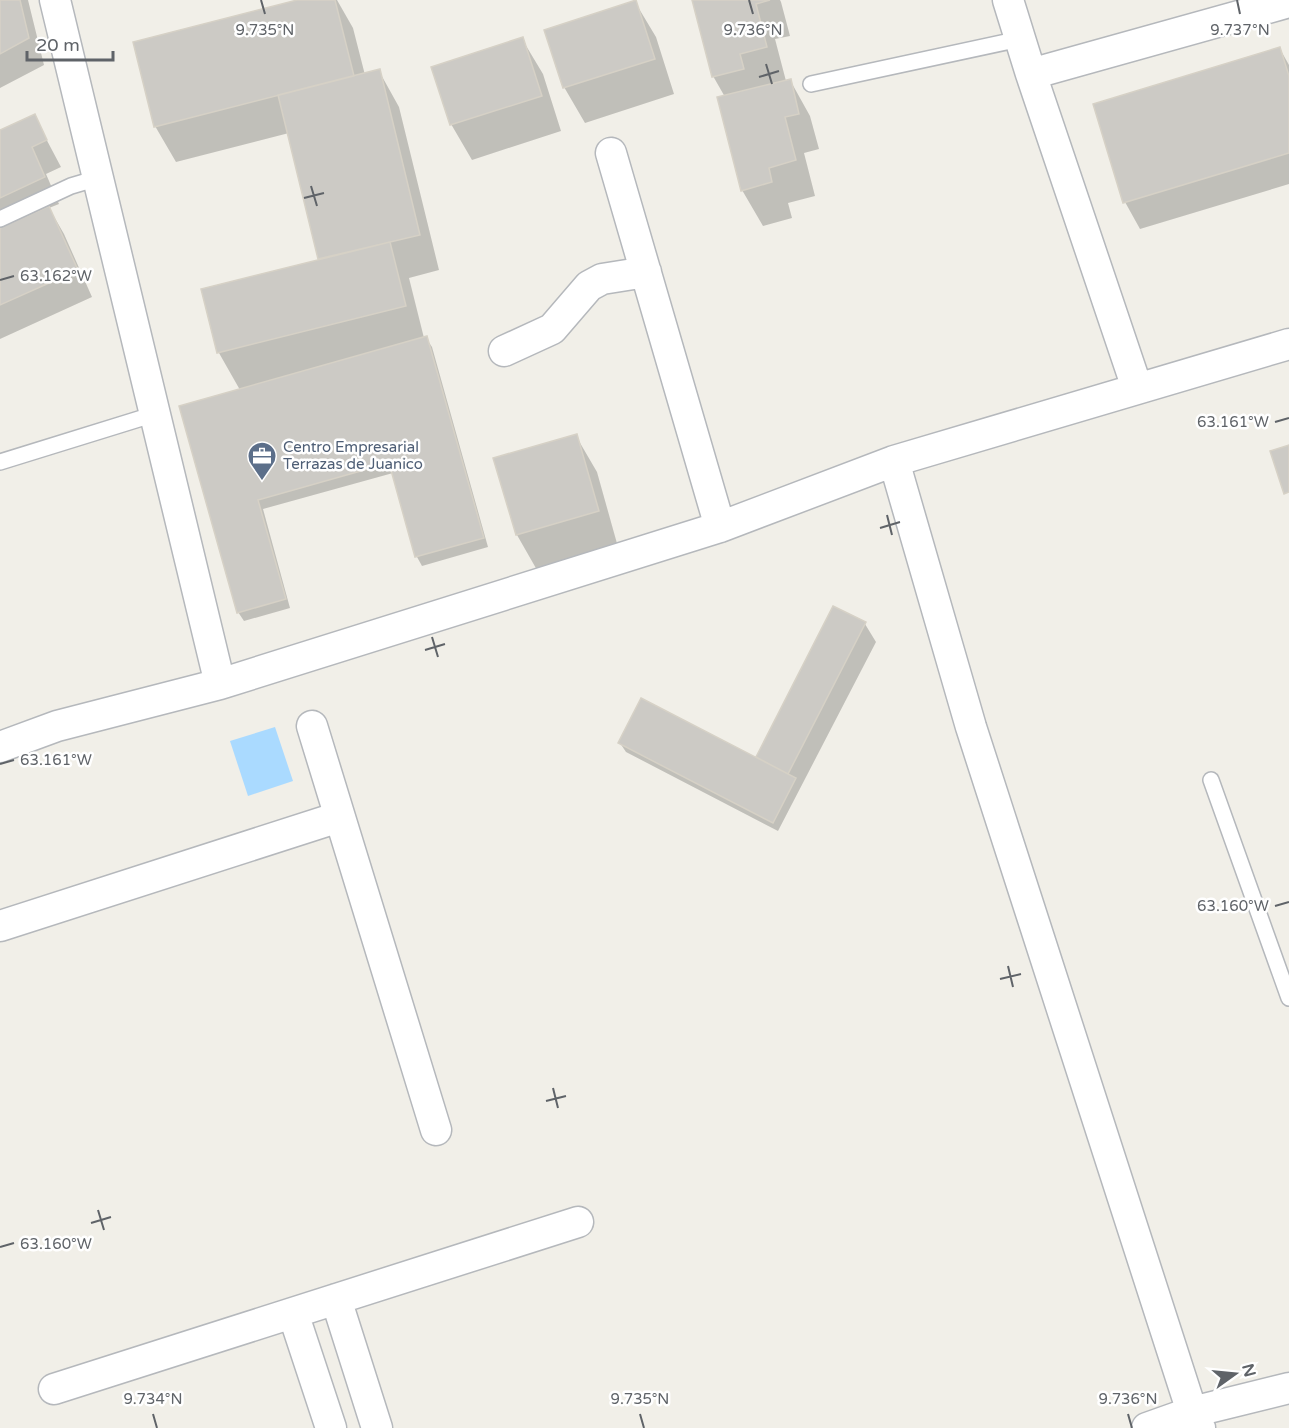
<svg xmlns="http://www.w3.org/2000/svg" width="1289" height="1428" font-family="'Varela Round',sans-serif">
<style>
.water{fill:#aadaff}
.shadow{fill:#0003}
.building{fill:#cccac5;stroke:#d6d1c6;stroke-width:1.5}
.lines{fill:none;stroke-linecap:round;stroke-linejoin:round}
.service-casing{stroke:#b5b8bc;stroke-width:18}
.minor-casing{stroke:#b5b8bc;stroke-width:33}
.service{stroke:#fff;stroke-width:15}
.minor{stroke:#fff;stroke-width:30}
.ticks{fill:none;stroke:#5f6368;stroke-width:2}
.labels{text-anchor:middle;stroke-width:5;stroke-linejoin:round;paint-order:stroke}
.service-label{font-size:15px;fill:#4e5e75;stroke:#fff;text-anchor:start}
.ticks-label{font-size:15px;text-anchor:middle;fill:#5f6368;stroke:#fff;stroke-width:5;stroke-linejoin:round;paint-order:stroke}
</style>
<rect width="100%" height="100%" fill="#f1efe8"/>
<!-- water -->
<path class="water" d="M 275,727 L 293,781 L 248,796 L 230,741 Z"/>
<!-- shadow -->
<path class="shadow" d="M 0,0 L 28,0 L 44,65 L 0,88 Z
M 303,0 L 337,0 L 353,28 L 365,75 L 379,71 L 399,107 L 439,270 L 409,278 L 424,338 L 426,338 L 432,347 L 488,547 L 422,566 L 417,557 L 393,473 L 263,509 L 290,608 L 244,621 L 238,612 L 240,390 L 219,353 L 203,290 L 320,260 L 289,133 L 176,162 L 155,126 Z
M 694,0 L 780,0 L 781,2 L 790,36 L 775,39 L 786,81 L 790,80 L 810,116 L 819,149 L 804,153 L 815,196 L 788,203 L 792,218 L 763,226 L 742,190 L 725,97 L 713,76 Z
M 635,2 L 656,37 L 674,94 L 585,123 L 564,87 Z
M 522,39 L 543,74 L 561,131 L 472,160 L 451,124 Z
M 1280,49 L 1289,65 L 1289,184 L 1140,229 L 1125,202 Z
M 34,116 L 61,167 L 46,174 L 59,204 L 49,208 L 64,234 L 92,297 L 0,339 L 0,132 Z
M 576,436 L 597,472 L 618,547 L 537,570 L 517,535 L 495,459 Z
M 834,608 L 865,624 L 876,642 L 778,831 L 626,752 L 620,743 L 757,759 Z"/>
<!-- building -->
<path class="building" d="M 0,0 L 20,0 L 29,38 L 0,54 Z
M 297,0 L 335,0 L 354,76 L 154,127 L 133,42 Z
M 636,0 L 655,59 L 563,88 L 544,30 Z
M 692,0 L 770,0 L 756,4 L 767,47 L 740,54 L 744,69 L 712,77 Z
M 523,37 L 542,96 L 450,125 L 431,67 Z
M 1280,47 L 1289,76 L 1289,153 L 1123,203 L 1093,104 Z
M 380,69 L 420,235 L 318,259 L 278,95 Z
M 791,79 L 799,114 L 785,117 L 796,160 L 769,168 L 772,182 L 741,191 L 717,97 Z
M 35,114 L 47,140 L 32,147 L 45,177 L 0,198 L 0,130 Z
M 49,206 L 78,270 L 0,305 L 0,228 Z
M 390,242 L 406,306 L 217,353 L 201,289 Z
M 427,336 L 484,538 L 415,557 L 389,463 L 258,500 L 286,599 L 237,613 L 179,406 Z
M 577,434 L 599,511 L 516,535 L 493,458 Z
M 1289,445 L 1289,492 L 1284,494 L 1270,451 Z
M 833,606 L 866,622 L 788,774 L 756,757 Z
M 641,698 L 796,778 L 773,823 L 618,743 Z"/>
<g class="lines">
<!-- service casing -->
<g class="service-casing">
<path id="service" d="M 811,84 L 1020,39
M 0,219 L 71,186 L 98,178
M 0,462 L 155,414
M 1211,780 L 1289,998"/>
</g>
<!-- minor casing -->
<g class="minor-casing">
<path id="minor" d="M 55,0 L 220,684
M 1008,0 L 1031,74 L 1137,388
M 1031,74 L 1289,2
M 611,153 L 720,527
M 504,351 L 552,329 L 589,286 L 602,279 L 646,272
M 894,461 L 971,727 L 1192,1412 L 1200,1428
M 312,726 L 436,1130
M 0,747 L 57,726 L 220,684 L 720,527 L 894,461 L 1289,344
M 0,926 L 339,817
M 336,1299 L 377,1428
M 293,1313 L 331,1428
M 54,1389 L 578,1222
M 1147,1428 L 1192,1412 L 1289,1388"/>
</g>
<!-- service -->
<use href="#service" class="service"/>
<!-- minor -->
<use href="#minor" class="minor"/>
</g>
<!-- ticks -->
<path class="ticks" d="M 261,0 L 265,14M 749,0 L 753,14M 1237,0 L 1240,14M 766,64 L 772,84M 759,77 L 779,71M 311,186 L 317,206M 304,198 L 324,193M 0,280 L 14,276M 1275,422 L 1289,418M 887,515 L 892,535M 880,528 L 900,522M 432,637 L 438,657M 425,650 L 445,644M 0,764 L 14,760M 1275,906 L 1289,902M 1008,966 L 1013,987M 1000,979 L 1021,974M 553,1088 L 558,1108M 546,1101 L 566,1096M 98,1210 L 104,1230M 91,1223 L 111,1217M 0,1247 L 14,1243M 153,1414 L 157,1428M 640,1414 L 644,1428M 1128,1414 L 1132,1428"/>
<!-- icons -->
<defs>
<g id="office-pin" transform="scale(1.5)"><path d="M0 17L-7.5 6A9.5 9.5 0 1 1 7.5 6Z" fill="#5c6f8a" stroke="#fff"/><path d="M-6-3h4V-5.5h4V-3h4V5H-6ZM-1-4.5V-3h2v-1.5ZM-6 0V1H6V0Z" fill="#fff"/></g>
</defs>
<g fill-rule="evenodd">
<use href="#office-pin" x="262" y="456"/>
</g>
<g class="labels">
<!-- service labels -->
<g class="service-label">
<text x="283" y="452">Centro Empresarial<tspan x="283" dy="17">Terrazas de Juanico</tspan></text>
</g>
</g>
<g class="ticks-label">
<text x="265" y="35">9.735°N</text>
<text x="753" y="35">9.736°N</text>
<text x="1240" y="35">9.737°N</text>
<text x="56" y="281">63.162°W</text>
<text x="1233" y="427">63.161°W</text>
<text x="56" y="765">63.161°W</text>
<text x="1233" y="911">63.160°W</text>
<text x="56" y="1249">63.160°W</text>
<text x="153" y="1404">9.734°N</text>
<text x="640" y="1404">9.735°N</text>
<text x="1128" y="1404">9.736°N</text>
</g>
<!-- north arrow -->
<g transform="translate(1235 1374) rotate(75)" stroke="#ffffff" stroke-width="4.5" paint-order="stroke">
<path d="M0-4.5L10 22L0 15L-10 22Z" fill="#5f6368"/>
<text y="-9" font-size="16" font-weight="bold" text-anchor="middle" fill="#5f6368">N</text>
</g>
<!-- scale -->
<path d="M27 51v9h86v-9" fill="none" stroke="#5f6368" stroke-width="3"/>
<text x="36" y="51" font-size="18" fill="#5f6368" stroke="#ffffff" stroke-width="4.5" paint-order="stroke">20 m</text>
</svg>
